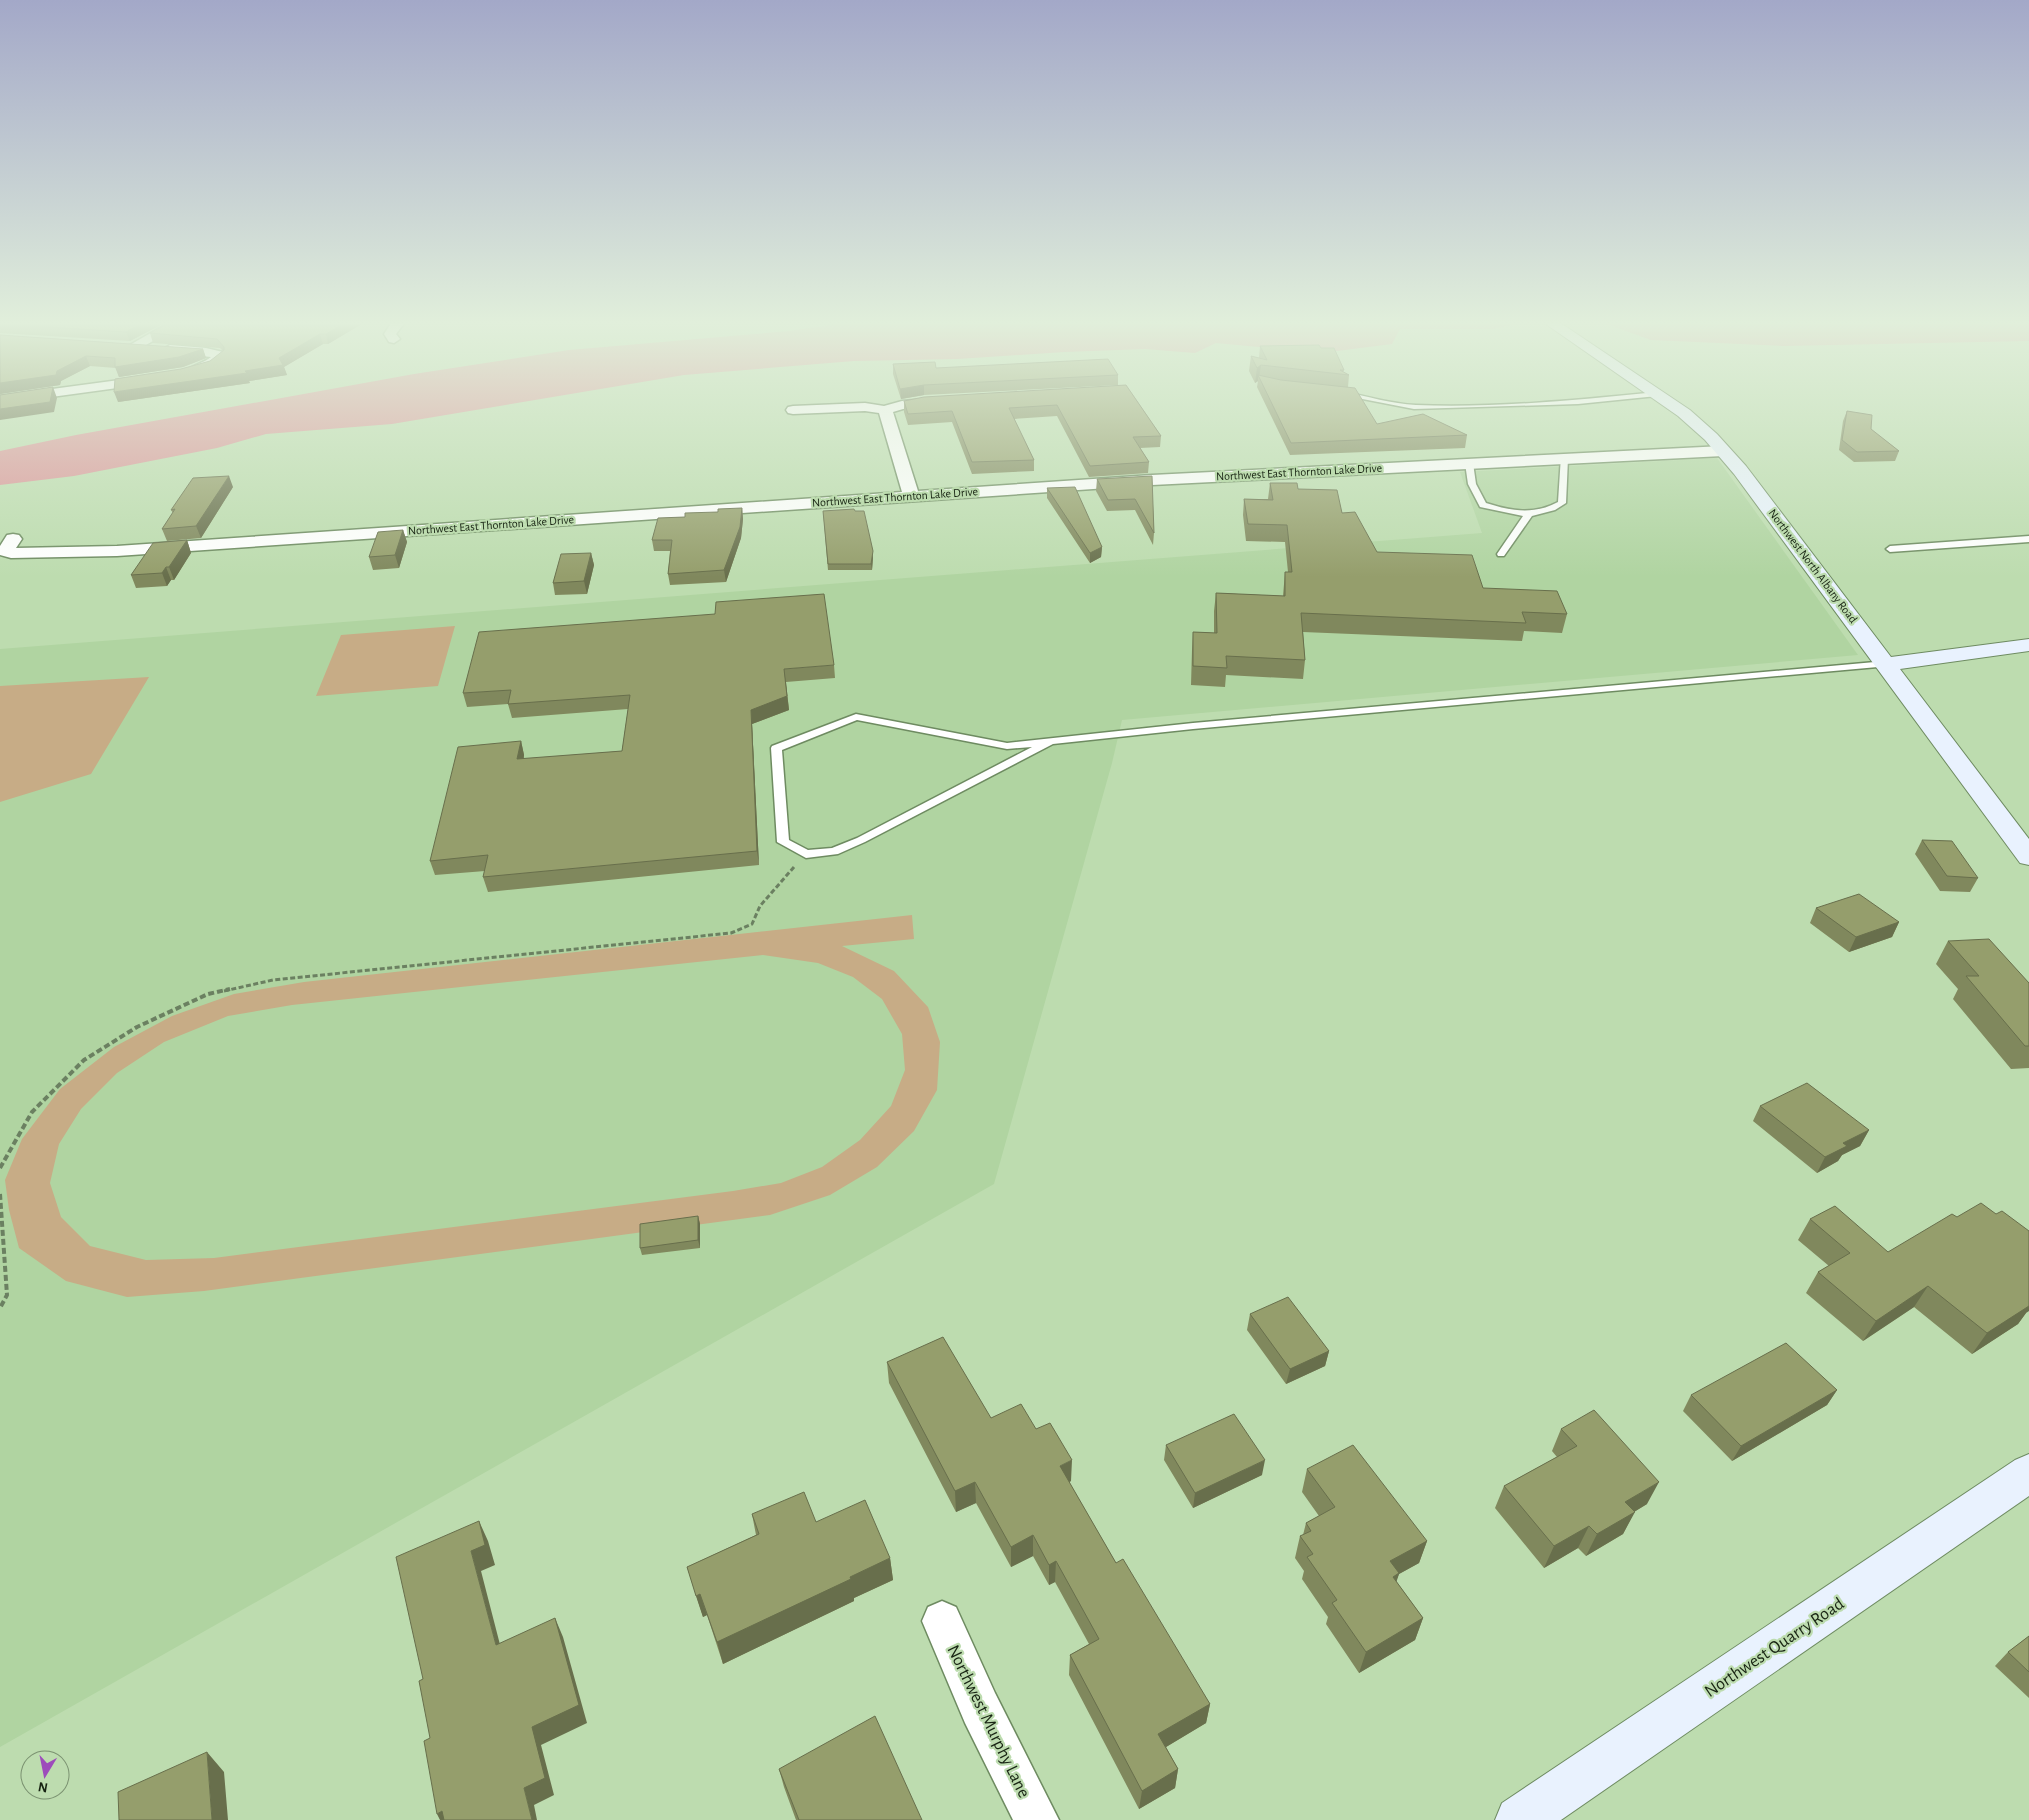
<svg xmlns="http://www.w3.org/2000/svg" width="2029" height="1820" font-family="'Alegreya Sans',sans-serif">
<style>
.built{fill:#b0d4a1}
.green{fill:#c7ac86;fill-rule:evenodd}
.water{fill:#db9599}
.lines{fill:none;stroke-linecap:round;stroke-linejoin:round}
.lane-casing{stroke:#6e8b61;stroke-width:3}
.street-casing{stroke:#6e8b61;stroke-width:3}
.secondary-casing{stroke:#6e8b61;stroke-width:2}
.path-far1{stroke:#6b8061;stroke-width:3;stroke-dasharray:5 2.5;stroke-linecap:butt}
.path{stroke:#6b8061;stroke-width:4;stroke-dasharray:6 3;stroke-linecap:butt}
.lane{fill:#fff;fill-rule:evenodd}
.street{fill:#fff;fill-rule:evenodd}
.secondary{fill:#e9f2fe;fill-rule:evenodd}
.wall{fill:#80885d}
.shaded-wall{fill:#686f4c}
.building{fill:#959e6c;stroke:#686f4c}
.labels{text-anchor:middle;stroke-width:4.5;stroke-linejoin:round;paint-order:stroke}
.far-street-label{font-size:12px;fill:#182413;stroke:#bddcaf}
.near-street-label{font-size:18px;fill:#182413;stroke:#bddcaf}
</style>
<rect width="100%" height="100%" fill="#bddcaf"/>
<!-- built -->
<path class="built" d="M 1717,458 L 1858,655 L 1122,720 L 1112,763 L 994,1184 L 0,1747 L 0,649 L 1482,533 L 1460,472 Z"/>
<!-- green -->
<path class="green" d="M 455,626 L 438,686 L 316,696 L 341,635 Z
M 149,677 L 91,774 L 0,802 L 0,686 Z
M 912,915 L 914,939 L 842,946 L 894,971 L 928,1007 L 940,1042 L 937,1090 L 914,1131 L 877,1167 L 830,1195 L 770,1215 L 204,1291 L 127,1297 L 66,1281 L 19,1248 L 9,1210 L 5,1180 L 22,1139 L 60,1089 L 114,1047 L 172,1016 L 234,994 L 304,982 ZM 763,955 L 818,963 L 853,977 L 882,999 L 902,1034 L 905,1070 L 891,1106 L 860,1140 L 822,1167 L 781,1183 L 733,1191 L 214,1258 L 146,1260 L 90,1246 L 61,1217 L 50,1183 L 59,1144 L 81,1109 L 117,1073 L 164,1042 L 228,1016 L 292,1005 Z"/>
<!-- water -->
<path class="water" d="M 851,322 L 1505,322 L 1520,324 L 1492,329 L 1400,329 L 1392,344 L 1321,353 L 1216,343 L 1195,353 L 1145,349 L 1064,352 L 957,359 L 854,361 L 684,375 L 392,424 L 266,434 L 217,448 L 74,476 L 0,485 L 0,451 L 76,435 L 414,374 L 569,350 L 789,331 Z
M 1601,322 L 2029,322 L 2029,341 L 1783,346 L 1651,340 Z"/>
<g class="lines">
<!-- lane casing -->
<g class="lane-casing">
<path id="lane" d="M 1344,392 C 1367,396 1392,404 1416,405 C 1496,408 1577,400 1657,392 L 1660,394 L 1657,396 L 1578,404 L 1414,409 L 1342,395 L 1341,394 Z
M 1561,456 L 1568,458 L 1566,503 L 1555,510 L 1532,516 L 1504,556 L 1498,556 L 1497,554 L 1523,516 L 1480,507 L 1468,484 L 1465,463 L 1469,461 L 1473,463 L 1476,484 L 1486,503 C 1511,511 1534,515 1558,502 Z
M 2029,536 L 2029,542 L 1890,552 L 1886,549 L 1890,546 Z
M 1886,661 L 1889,662 L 1889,666 L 1193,729 L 1053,744 L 865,842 L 838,854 L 806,858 L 777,842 L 771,748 L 772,746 L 856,714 L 1007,743 L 1193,723 ZM 857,720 L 1007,749 L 1032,747 L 857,838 L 832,848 L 808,850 L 789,840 L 782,750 Z"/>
</g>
<!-- street casing -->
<g class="street-casing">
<path id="street" d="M 170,322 L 186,322 L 139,349 L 134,350 L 128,346 Z
M 392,322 L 405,322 L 396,334 L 400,339 L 394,343 L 389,342 L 384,334 Z
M 170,345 L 206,348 L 223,352 L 226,358 C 218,368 201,377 188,374 L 186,371 C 192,365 204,363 211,357 L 165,352 L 163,349 Z
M 149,376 L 154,377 L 156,380 L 154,383 L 0,404 L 0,396 Z
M 939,398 L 944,399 L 946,402 L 944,405 L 903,409 L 893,412 L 918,491 L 1152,475 L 1723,446 L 1728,448 L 1731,451 L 1728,454 L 1723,456 L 1152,485 L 117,556 L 11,558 L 0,555 L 0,546 L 7,535 L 13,534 L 19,535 L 22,539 L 16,548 L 117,546 L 902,492 L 879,413 L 865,411 L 793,414 L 788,413 L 786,410 L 788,407 L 793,406 L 865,403 L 884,406 L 902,401 Z
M 942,1601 L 956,1607 L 995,1693 L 1059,1820 L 1013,1820 L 965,1723 L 922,1621 L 928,1607 Z"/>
</g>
<!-- secondary casing -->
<g class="secondary-casing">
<path id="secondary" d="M 1543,322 L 1559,322 L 1690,410 L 1717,434 L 1746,466 L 1891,657 L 2029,639 L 2029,651 L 1900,669 L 2029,839 L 2029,865 L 2020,863 L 1734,474 L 1705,440 L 1678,416 Z
M 2029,1454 L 2029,1496 L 1561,1820 L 1495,1820 L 1502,1803 L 2015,1460 Z"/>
</g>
<!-- path-far1 -->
<path class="path-far1" d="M 224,991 L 273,980 L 731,933 L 752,924 L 760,906 L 794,867"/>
<!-- path -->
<path class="path" d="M 0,1168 L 32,1112 L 84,1060 L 137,1027 L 208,994 L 230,989
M 0,1194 L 7,1295 L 0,1308"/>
<!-- lane -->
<use href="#lane" class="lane"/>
<!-- street -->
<use href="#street" class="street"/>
<!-- secondary -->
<use href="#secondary" class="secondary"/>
</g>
<!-- wall -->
<path class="wall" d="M 0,322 L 166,322 L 130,341 L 0,333 Z
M 365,322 L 328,344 L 323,344 L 284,367 L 287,375 L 249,381 L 250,383 L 118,402 L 181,369 L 210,361 L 223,351 L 220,348 L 153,343 L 150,333 Z
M 0,335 L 203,349 L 206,358 L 183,367 L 119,377 L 116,368 L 90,366 L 61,381 L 60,385 L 0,394 Z
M 1260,346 L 1321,348 L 1344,370 L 1343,372 L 1349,375 L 1348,387 L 1377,424 L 1467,435 L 1465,448 L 1290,455 L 1257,387 L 1258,381 L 1255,383 L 1249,371 L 1251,356 L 1259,358 Z
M 893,364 L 936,368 L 1118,375 L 1118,385 L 924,395 L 901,399 L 893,374 Z
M 1126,385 L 1161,436 L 1160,447 L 1140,448 L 1149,462 L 1148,473 L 1089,477 L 1057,416 L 1014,419 L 1034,460 L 1034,471 L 972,474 L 952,422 L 908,425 L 904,412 L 904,401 Z
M 1847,411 L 1899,451 L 1895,461 L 1854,462 L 1839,450 L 1843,421 Z
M 1152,476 L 1154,533 L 1153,545 L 1135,510 L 1107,511 L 1096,491 L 1097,479 Z
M 1270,483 L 1298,489 L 1342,513 L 1377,552 L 1483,588 L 1567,614 L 1562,633 L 1524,631 L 1522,641 L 1303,632 L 1305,660 L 1303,679 L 1226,675 L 1225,687 L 1191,685 L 1192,650 L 1193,632 L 1214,633 L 1214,611 L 1216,593 L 1283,596 L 1285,572 L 1288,572 L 1285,542 L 1246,541 L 1243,515 L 1244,499 L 1268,499 Z
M 233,487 L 201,538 L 167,541 L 162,529 L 173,513 L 171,510 Z
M 1047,488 L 1102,547 L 1101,557 L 1090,563 L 1047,498 Z
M 742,508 L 743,519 L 741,538 L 726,582 L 670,585 L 668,574 L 670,551 L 654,551 L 652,540 L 685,517 Z
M 823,511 L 855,511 L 873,557 L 872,570 L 828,570 Z
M 403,530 L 407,542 L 399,568 L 373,570 L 369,557 Z
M 187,540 L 191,553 L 174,580 L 171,580 L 167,586 L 136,588 L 131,575 Z
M 591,553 L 594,565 L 587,594 L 555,595 L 553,583 Z
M 834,665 L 835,678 L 786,682 L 789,710 L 752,724 L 759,865 L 488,892 L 483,877 L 485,871 L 435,875 L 430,861 L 521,741 L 524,755 L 524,759 L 622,751 L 628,709 L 512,718 L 508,704 L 467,707 L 463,693 Z
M 1922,840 L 1978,878 L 1970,892 L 1940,891 L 1915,854 Z
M 1816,908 L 1899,922 L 1892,937 L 1849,952 L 1810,923 Z
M 1948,941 L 2029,983 L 2029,1068 L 2011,1069 L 1953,999 L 1958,989 L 1936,964 Z
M 1760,1106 L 1869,1130 L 1860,1146 L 1842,1155 L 1838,1161 L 1817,1173 L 1753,1121 Z
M 698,1216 L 700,1224 L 700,1248 L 642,1255 L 640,1248 Z
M 1810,1219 L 1888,1252 L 2026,1313 L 2018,1324 L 1972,1354 L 1914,1307 L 1863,1341 L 1806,1293 L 1818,1272 L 1829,1266 L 1798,1240 Z
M 1250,1314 L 1329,1351 L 1325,1366 L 1286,1384 L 1247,1330 Z
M 887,1362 L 991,1418 L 1036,1429 L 1071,1481 L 1069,1482 L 1116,1563 L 1210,1704 L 1206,1723 L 1166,1747 L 1178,1769 L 1175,1788 L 1139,1809 L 1069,1675 L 1070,1655 L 1089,1644 L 1055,1582 L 1049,1585 L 1033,1556 L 1011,1567 L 976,1503 L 956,1512 L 889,1383 Z
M 1837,1390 L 1827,1405 L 1732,1461 L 1683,1411 L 1691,1395 Z
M 1561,1429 L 1647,1504 L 1634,1512 L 1623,1534 L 1586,1556 L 1578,1548 L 1544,1568 L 1495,1508 L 1504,1486 L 1557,1457 L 1552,1451 Z
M 1166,1445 L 1262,1475 L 1193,1508 L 1164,1460 Z
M 1307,1469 L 1427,1541 L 1419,1563 L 1399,1574 L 1396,1581 L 1423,1618 L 1415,1640 L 1359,1673 L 1326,1624 L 1328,1617 L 1302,1579 L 1304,1571 L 1295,1558 L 1300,1536 L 1303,1535 L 1306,1523 L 1319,1516 L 1302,1492 Z
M 752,1514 L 816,1522 L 890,1558 L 893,1580 L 854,1598 L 854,1601 L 723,1664 L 707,1615 L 703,1617 L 687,1567 L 756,1535 Z
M 2029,1636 L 2029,1698 L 1995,1666 L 2008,1652 Z
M 779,1769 L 922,1820 L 796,1820 L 784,1787 Z"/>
<!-- shaded-wall -->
<path class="shaded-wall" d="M 144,322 L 166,322 L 130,341 L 126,332 Z
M 347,322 L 365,322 L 328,344 L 326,334 Z
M 320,334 L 323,344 L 284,367 L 287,375 L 249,381 L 250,383 L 118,402 L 114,392 L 245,371 L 279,358 Z
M 203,349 L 206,358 L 183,367 L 119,377 L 115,367 Z
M 86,356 L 90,366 L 61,381 L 60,385 L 0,394 L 0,383 L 57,371 Z
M 1261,365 L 1259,378 L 1258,375 L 1258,381 L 1255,383 L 1257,368 Z
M 924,385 L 924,395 L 901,399 L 900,389 Z
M 53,387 L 57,398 L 54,412 L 0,420 L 0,409 Z
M 229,476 L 233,487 L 201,538 L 196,526 Z
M 742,508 L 743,519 L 741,538 L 726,582 L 724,570 Z
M 403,530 L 407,542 L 399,568 L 395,555 Z
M 187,540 L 191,553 L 174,580 L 169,567 Z
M 1102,547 L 1101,557 L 1090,563 L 1090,553 Z
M 873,551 L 873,557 L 872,570 L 871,564 Z
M 591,553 L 594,565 L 587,594 L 584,581 Z
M 166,567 L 171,580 L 167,586 L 162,573 Z
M 784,669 L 789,710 L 752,724 L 759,865 L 757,851 L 751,710 Z
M 521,741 L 524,755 L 521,773 L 517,759 Z
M 1899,922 L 1892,937 L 1849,952 L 1856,937 Z
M 1869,1130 L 1860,1146 L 1842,1155 L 1838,1161 L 1817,1173 L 1825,1157 L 1843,1143 Z
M 698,1216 L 700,1224 L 700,1248 L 698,1240 Z
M 1928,1286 L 1914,1307 L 1863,1341 L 1876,1321 Z
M 2029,1300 L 2029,1311 L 2026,1313 L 2018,1324 L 1972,1354 L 1987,1333 Z
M 1329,1351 L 1325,1366 L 1286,1384 L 1290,1369 Z
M 1837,1390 L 1827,1405 L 1732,1461 L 1741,1446 Z
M 1072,1460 L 1071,1481 L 1059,1488 L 1060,1466 Z
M 1265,1460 L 1262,1475 L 1193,1508 L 1195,1493 Z
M 975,1482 L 976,1503 L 956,1512 L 955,1491 Z
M 1659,1482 L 1647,1504 L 1614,1524 L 1625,1502 Z
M 1635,1512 L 1623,1534 L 1586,1556 L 1597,1534 Z
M 479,1521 L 488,1541 L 495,1565 L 481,1571 L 505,1664 L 496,1645 L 471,1551 Z
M 1589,1526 L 1578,1548 L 1544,1568 L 1554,1546 Z
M 1033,1535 L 1033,1556 L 1011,1567 L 1011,1547 Z
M 1427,1541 L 1419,1563 L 1399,1574 L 1392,1595 L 1390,1561 Z
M 890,1558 L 893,1580 L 854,1598 L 854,1601 L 723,1664 L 717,1642 L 850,1577 Z
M 1056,1561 L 1055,1582 L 1049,1585 L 1049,1565 Z
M 700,1594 L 707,1615 L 703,1617 L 696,1596 Z
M 555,1618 L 563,1637 L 587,1723 L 541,1745 L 554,1795 L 534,1805 L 537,1820 L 532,1820 L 524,1788 L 532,1727 Z
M 1423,1618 L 1415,1640 L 1359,1673 L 1366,1652 Z
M 1210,1704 L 1206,1723 L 1156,1753 L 1158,1734 Z
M 207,1752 L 224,1772 L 228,1820 L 212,1820 Z
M 1178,1769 L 1175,1788 L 1139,1809 L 1142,1791 Z
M 442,1811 L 448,1820 L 440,1820 L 437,1814 Z"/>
<!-- building -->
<path class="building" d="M 0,322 L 144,322 L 126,332 L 0,324 Z
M 170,322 L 347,322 L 326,334 L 320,334 L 279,358 L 283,365 L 245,371 L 247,373 L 114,392 L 115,379 L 181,369 L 210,361 L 224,350 L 224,347 L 217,339 L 150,333 Z
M 0,335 L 203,349 L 179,357 L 115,367 L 115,358 L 86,356 L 57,371 L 56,375 L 0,383 Z
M 1319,345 L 1321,348 L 1334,348 L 1344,370 L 1340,370 L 1349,375 L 1261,365 L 1257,368 L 1251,356 L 1267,360 L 1260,346 Z
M 1108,359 L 1118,375 L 924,385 L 900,389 L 893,364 L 935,362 L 936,368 Z
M 1258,375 L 1281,380 L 1355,388 L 1377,424 L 1423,414 L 1467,435 L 1291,443 Z
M 1126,385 L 1161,436 L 1133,437 L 1149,462 L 1090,466 L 1057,405 L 1009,408 L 1034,460 L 972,462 L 952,411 L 908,414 L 904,401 L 924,397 Z
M 53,387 L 50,402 L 0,409 L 0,395 Z
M 1847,411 L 1872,415 L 1871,429 L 1899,451 L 1857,452 L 1842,440 Z
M 229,476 L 196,526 L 162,529 L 175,509 L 171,510 L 193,478 Z
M 1152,476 L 1154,533 L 1135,499 L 1108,500 L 1097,479 Z
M 1270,483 L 1297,483 L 1298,489 L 1337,490 L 1342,513 L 1355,512 L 1377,552 L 1472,555 L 1483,588 L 1557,591 L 1567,614 L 1522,612 L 1526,623 L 1301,613 L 1305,660 L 1226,656 L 1227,668 L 1193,666 L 1193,632 L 1217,633 L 1216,593 L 1285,596 L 1285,572 L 1292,572 L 1287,525 L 1248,524 L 1244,499 L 1273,500 Z
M 1075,487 L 1102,547 L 1090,553 L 1047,488 Z
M 742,508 L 740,527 L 724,570 L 668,574 L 672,540 L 652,540 L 658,518 L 685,517 L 685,513 L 718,512 L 718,509 Z
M 854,509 L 855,511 L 864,511 L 873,551 L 871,564 L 828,564 L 823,511 Z
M 403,530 L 395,555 L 369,557 L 378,532 Z
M 187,540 L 169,567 L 166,567 L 162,573 L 131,575 L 153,543 Z
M 591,553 L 584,581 L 553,583 L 561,554 Z
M 824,594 L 834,665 L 784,669 L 787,696 L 751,710 L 757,851 L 483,877 L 488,855 L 430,861 L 458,747 L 521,741 L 517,759 L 622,751 L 630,695 L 508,704 L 511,690 L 463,693 L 479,632 L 715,614 L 716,602 Z
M 1922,840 L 1952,841 L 1978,878 L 1947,876 Z
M 1859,894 L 1899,922 L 1856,937 L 1816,908 Z
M 1989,939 L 2029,983 L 2029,1046 L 2025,1046 L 1966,976 L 1979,976 L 1948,941 Z
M 1807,1083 L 1869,1130 L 1843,1143 L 1847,1146 L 1825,1157 L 1760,1106 Z
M 1981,1203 L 1996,1214 L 2002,1211 L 2029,1231 L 2029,1306 L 1987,1333 L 1928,1286 L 1876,1321 L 1818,1272 L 1850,1253 L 1810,1219 L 1835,1206 L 1888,1252 L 1952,1214 L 1957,1217 Z
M 698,1216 L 698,1240 L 640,1248 L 640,1224 Z
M 1288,1297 L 1329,1351 L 1290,1369 L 1250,1314 Z
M 943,1337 L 991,1418 L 1021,1404 L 1036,1429 L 1050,1423 L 1072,1460 L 1060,1466 L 1116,1563 L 1123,1559 L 1210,1704 L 1158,1734 L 1178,1769 L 1142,1791 L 1070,1655 L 1099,1639 L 1056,1561 L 1049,1565 L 1033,1535 L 1011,1547 L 975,1482 L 955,1491 L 887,1362 Z
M 1786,1343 L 1837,1390 L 1741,1446 L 1691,1395 Z
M 1594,1410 L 1659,1482 L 1625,1502 L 1635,1512 L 1597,1534 L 1589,1526 L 1554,1546 L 1504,1486 L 1577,1446 L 1561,1429 Z
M 1234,1414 L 1265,1460 L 1195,1493 L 1166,1445 Z
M 1353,1445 L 1427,1541 L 1390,1561 L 1399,1573 L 1393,1577 L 1423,1618 L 1366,1652 L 1332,1603 L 1337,1600 L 1307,1557 L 1313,1554 L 1300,1536 L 1311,1531 L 1306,1523 L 1335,1507 L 1307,1469 Z
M 804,1492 L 816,1522 L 865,1500 L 890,1558 L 850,1577 L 851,1579 L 717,1642 L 700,1594 L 696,1596 L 687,1567 L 759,1534 L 752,1514 Z
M 479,1521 L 485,1545 L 471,1551 L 496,1645 L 555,1618 L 579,1705 L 532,1727 L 545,1778 L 524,1788 L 532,1820 L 444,1820 L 442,1811 L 437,1814 L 424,1741 L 430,1738 L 419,1681 L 423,1679 L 396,1557 Z
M 2029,1636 L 2029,1672 L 2008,1652 Z
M 875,1716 L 922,1820 L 799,1820 L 779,1769 Z
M 207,1752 L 212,1820 L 119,1820 L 118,1792 Z"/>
<!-- sky -->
<linearGradient id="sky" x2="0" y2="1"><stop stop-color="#a3a8c8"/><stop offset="0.56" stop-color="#e1efdb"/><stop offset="1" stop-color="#e1efdb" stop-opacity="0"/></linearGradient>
<rect width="2029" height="577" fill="url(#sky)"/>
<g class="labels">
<!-- far-street labels -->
<g class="far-street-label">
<text transform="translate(1299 472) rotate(-3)" y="4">Northwest East Thornton Lake Drive</text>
<text transform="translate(895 497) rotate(-4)" y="4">Northwest East Thornton Lake Drive</text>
<text transform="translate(491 525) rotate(-4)" y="4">Northwest East Thornton Lake Drive</text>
<text transform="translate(1813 566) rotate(53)" y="4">Northwest North Albany Road</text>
</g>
<!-- near-street labels -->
<g class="near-street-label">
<text transform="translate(1774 1647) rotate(-34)" y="6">Northwest Quarry Road</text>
<text transform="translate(989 1721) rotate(64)" y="6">Northwest Murphy Lane</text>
</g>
</g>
<!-- north arrow -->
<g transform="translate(45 1775) rotate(190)"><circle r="24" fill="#bddcaf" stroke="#7b9271"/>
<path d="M0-4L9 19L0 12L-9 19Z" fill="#9d4cbb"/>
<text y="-8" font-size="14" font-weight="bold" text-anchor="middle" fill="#182413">N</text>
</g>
</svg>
